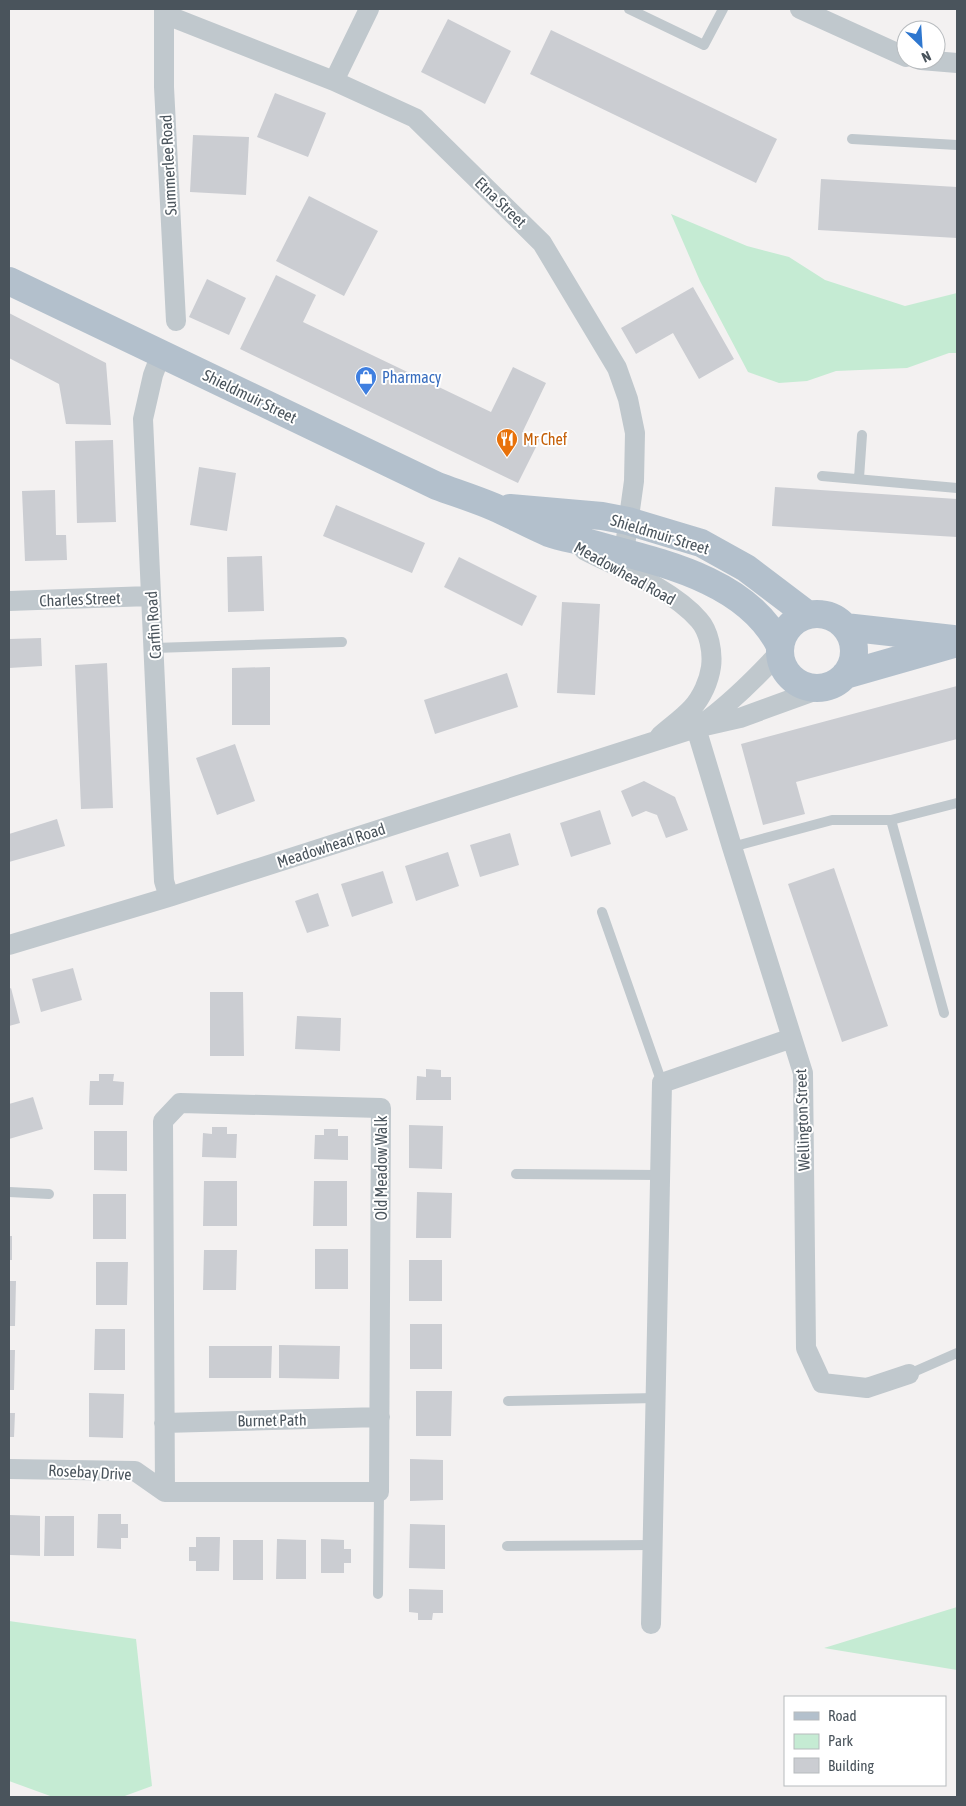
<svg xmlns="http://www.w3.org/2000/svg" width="966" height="1806" font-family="'Asap Condensed',sans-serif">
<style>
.green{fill:#c5ebd3}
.building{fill:#cbcdd2}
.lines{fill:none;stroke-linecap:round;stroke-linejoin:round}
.lane{stroke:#c0c8cd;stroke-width:10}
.street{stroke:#c0c8cd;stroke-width:20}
.primary{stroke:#b3c0cc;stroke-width:28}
.labels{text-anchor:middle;stroke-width:4;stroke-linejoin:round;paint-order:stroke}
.street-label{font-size:16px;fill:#4a545c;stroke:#fff}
.shop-label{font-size:16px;fill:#366cbe;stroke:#fff;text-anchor:start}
.food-label{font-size:16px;fill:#c56008;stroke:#fff;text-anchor:start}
</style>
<rect width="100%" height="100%" fill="#f3f1f1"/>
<!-- green -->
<path class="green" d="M 671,214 L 747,246 L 789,257 L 825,280 L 905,306 L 957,293 L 957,353 L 949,353 L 907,368 L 836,371 L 807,381 L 779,383 L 748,372 L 700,281 Z
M 957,1607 L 957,1670 L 824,1648 Z
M 9,1621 L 136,1639 L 152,1786 L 122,1797 L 53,1797 L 9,1781 Z"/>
<!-- building -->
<path class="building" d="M 448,19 L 511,51 L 485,104 L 421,72 Z
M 551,30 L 777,139 L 756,183 L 530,74 Z
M 275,93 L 326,113 L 308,157 L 257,137 Z
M 193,135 L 249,137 L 246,195 L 190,192 Z
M 821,179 L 957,187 L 957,238 L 818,230 Z
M 309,196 L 378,231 L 344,296 L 276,261 Z
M 276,275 L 316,295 L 303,322 L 491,412 L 513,367 L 546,383 L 523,431 L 540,439 L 518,483 L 240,349 Z
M 207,279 L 246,298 L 229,335 L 189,317 Z
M 693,287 L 734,359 L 699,379 L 673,333 L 636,354 L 621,328 Z
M 9,313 L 106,363 L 111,425 L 66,424 L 59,384 L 9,358 Z
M 113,440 L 116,522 L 77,523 L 75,441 Z
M 199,467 L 236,473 L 227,531 L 190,525 Z
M 775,487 L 957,499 L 957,537 L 772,526 Z
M 55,490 L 56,535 L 66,535 L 67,560 L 25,561 L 22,491 Z
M 336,505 L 425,543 L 412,573 L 323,536 Z
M 262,556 L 264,611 L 228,612 L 227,557 Z
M 459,557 L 537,596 L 522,626 L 444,587 Z
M 562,602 L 600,604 L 595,695 L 557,693 Z
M 41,638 L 42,666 L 9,668 L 9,639 Z
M 107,663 L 113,808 L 81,809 L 75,665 Z
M 270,667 L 270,725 L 232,725 L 232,668 Z
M 507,673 L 518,707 L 435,734 L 424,700 Z
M 957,686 L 957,739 L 796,782 L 805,814 L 763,825 L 741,744 Z
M 235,744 L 255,801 L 217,815 L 196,758 Z
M 644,781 L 675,797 L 688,830 L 666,838 L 657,815 L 646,811 L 632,817 L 621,791 Z
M 600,810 L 611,844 L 571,857 L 560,823 Z
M 57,819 L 65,846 L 9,862 L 9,834 Z
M 510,833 L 519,865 L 480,877 L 470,845 Z
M 448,852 L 459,886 L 416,901 L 405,866 Z
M 834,868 L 888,1026 L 842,1042 L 788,884 Z
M 383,871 L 393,903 L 352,917 L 341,884 Z
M 318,893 L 329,926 L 307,933 L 295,901 Z
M 73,968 L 82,1000 L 41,1012 L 32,979 Z
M 11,988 L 20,1023 L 9,1026 L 9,989 Z
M 210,992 L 243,992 L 244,1056 L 210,1056 Z
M 297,1016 L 341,1018 L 340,1051 L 295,1049 Z
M 426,1069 L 441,1070 L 441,1077 L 451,1077 L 451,1100 L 416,1100 L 417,1076 L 426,1077 Z
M 99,1074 L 114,1074 L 113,1081 L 124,1082 L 123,1105 L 89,1105 L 90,1081 L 99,1081 Z
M 33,1097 L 43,1129 L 9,1139 L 9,1104 Z
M 409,1125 L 443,1126 L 442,1169 L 409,1168 Z
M 212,1127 L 227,1127 L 227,1134 L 237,1134 L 236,1158 L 202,1157 L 203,1133 L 212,1134 Z
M 324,1129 L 338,1129 L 338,1136 L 348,1136 L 348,1160 L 314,1159 L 315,1135 L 324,1135 Z
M 94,1131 L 127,1131 L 127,1171 L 94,1170 Z
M 204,1181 L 237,1181 L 237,1226 L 203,1226 Z
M 314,1181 L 347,1181 L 347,1226 L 313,1226 Z
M 417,1192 L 452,1193 L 451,1238 L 416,1238 Z
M 93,1194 L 126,1194 L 126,1239 L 93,1239 Z
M 9,1236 L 12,1236 L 12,1260 L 9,1260 Z
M 315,1249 L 348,1249 L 348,1289 L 315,1289 Z
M 204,1250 L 237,1250 L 236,1290 L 203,1290 Z
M 409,1260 L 442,1260 L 442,1301 L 409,1301 Z
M 96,1262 L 128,1262 L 127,1305 L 96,1305 Z
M 9,1281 L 16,1281 L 15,1326 L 9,1326 Z
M 410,1324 L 442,1324 L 442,1369 L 410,1369 Z
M 95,1329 L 125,1329 L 125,1370 L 94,1370 Z
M 279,1345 L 340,1346 L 339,1379 L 279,1378 Z
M 209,1346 L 272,1346 L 271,1378 L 209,1378 Z
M 9,1350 L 15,1350 L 14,1390 L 9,1390 Z
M 416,1391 L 452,1391 L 451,1436 L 416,1436 Z
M 89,1393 L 124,1394 L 123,1438 L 89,1437 Z
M 9,1413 L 15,1413 L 14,1437 L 9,1437 Z
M 410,1459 L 443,1460 L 443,1500 L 410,1501 Z
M 98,1514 L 121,1514 L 121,1524 L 128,1524 L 128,1538 L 121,1538 L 121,1549 L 97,1548 Z
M 10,1515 L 40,1516 L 40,1556 L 10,1555 Z
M 45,1516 L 74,1516 L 74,1556 L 44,1556 Z
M 410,1524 L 445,1525 L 445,1569 L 409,1568 Z
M 196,1537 L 220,1537 L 219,1571 L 196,1571 L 196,1561 L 189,1561 L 189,1547 L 196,1547 Z
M 277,1539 L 306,1540 L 306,1579 L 276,1579 Z
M 321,1539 L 344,1540 L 344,1549 L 351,1549 L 351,1563 L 344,1563 L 344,1573 L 321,1573 Z
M 233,1540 L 263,1540 L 263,1580 L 233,1580 Z
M 409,1589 L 443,1590 L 443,1613 L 433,1613 L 432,1620 L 418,1620 L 418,1613 L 409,1612 Z"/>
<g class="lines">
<!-- lane -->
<path class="lane" d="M 629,9 L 704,45 L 723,9
M 852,139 L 957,145
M 822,476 L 957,488
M 859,478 L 862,435
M 154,648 L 342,642
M 891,820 L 944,1013
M 732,847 L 832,820 L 891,820 L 957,803
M 602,912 L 662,1083
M 516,1174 L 660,1175
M 9,1192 L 49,1194
M 909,1374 L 957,1353
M 508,1401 L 656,1398
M 507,1546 L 653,1545
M 378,1594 L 379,1492"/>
<!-- street -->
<path class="street" d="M 164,9 L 164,87 L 176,321
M 800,9 L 906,57
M 164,14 L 334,81 L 415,118 L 542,243 L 617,368 L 628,399 L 635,433 L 634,481 L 624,553
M 921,60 L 957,63
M 334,81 L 369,9
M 161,354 L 153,375 L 143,419 L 164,881 L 169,897
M 584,550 C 619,568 672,589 699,620 C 709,631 713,652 711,667 C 709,681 702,697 692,708 C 683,718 670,727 660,736
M 9,601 L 150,596
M 702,724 C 731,703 755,679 779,653
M 696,728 L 732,847 L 803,1073 L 806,1348 L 822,1383 L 867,1388 L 909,1374
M 9,945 L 169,897 L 696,728 L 740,718 L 825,687
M 180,1103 L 381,1108 L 379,1492 L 165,1492 L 163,1121 Z
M 164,1423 L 380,1417
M 9,1469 L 135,1471 L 165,1492
M 651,1624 L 662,1083 L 792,1038"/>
<!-- primary -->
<path class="primary" d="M 9,281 L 437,486 C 456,493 475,499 494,507 C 512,515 530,525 549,533 C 560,537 573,539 585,542 C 653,561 746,577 780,646
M 510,508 L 602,516 L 628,521 L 701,543 L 746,568 L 808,615
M780 651a37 37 0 1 1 74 0a37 37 0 1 1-74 0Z
M 845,627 L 953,639
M 845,675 L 957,643"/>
</g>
<!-- icons -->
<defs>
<g id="shop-pin" transform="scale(1.125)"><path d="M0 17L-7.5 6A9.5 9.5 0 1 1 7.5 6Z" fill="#3f7fe0" stroke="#fff"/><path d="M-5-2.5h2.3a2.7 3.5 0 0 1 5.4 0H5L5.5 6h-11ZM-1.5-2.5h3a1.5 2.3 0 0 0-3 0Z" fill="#fff"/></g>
<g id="restaurant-pin" transform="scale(1.125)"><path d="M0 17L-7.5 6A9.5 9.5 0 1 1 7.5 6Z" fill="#e8710a" stroke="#fff"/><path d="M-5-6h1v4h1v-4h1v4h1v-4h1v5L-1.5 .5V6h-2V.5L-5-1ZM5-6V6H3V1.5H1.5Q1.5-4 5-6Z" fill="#fff"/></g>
</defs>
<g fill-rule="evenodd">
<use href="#shop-pin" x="366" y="377"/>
<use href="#restaurant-pin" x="507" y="439"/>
</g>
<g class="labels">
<!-- street labels -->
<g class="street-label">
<text transform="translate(168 165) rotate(-93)" y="6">Summerlee Road</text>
<text transform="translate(501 202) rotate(44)" y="6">Etna Street</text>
<text transform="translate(250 396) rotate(26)" y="6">Shieldmuir Street</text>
<text transform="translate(660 534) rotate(17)" y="6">Shieldmuir Street</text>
<text transform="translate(625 573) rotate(29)" y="6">Meadowhead Road</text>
<text transform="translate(80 599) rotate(-2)" y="6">Charles Street</text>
<text transform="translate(153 625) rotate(-94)" y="6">Carfin Road</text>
<text transform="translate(331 845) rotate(-18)" y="6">Meadowhead Road</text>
<text transform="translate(802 1120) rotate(-92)" y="6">Wellington Street</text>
<text transform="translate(381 1168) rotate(-90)" y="6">Old Meadow Walk</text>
<text transform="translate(272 1420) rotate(-1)" y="6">Burnet Path</text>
<text transform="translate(90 1472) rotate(3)" y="6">Rosebay Drive</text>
</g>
<!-- shop labels -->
<g class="shop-label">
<text x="382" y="383">Pharmacy</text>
</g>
<!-- food labels -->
<g class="food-label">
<text x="523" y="445">Mr Chef</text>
</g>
</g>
<!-- border -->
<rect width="966" height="1806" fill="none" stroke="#4a545c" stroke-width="20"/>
<!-- legend -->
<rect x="784" y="1696" width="162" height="90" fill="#ffffff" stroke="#b7bbbe"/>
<rect x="794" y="1712" width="25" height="8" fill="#b3c0cc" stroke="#b7bbbe"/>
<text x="828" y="1721" font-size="15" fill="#4a545c">Road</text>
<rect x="794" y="1734" width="25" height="15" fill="#c5ebd3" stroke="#b7bbbe"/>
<text x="828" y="1746" font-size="15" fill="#4a545c">Park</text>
<rect x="794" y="1758" width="25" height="15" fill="#cbcdd2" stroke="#b7bbbe"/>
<text x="828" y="1771" font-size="15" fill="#4a545c">Building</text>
<!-- north arrow -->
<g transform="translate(921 45) rotate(155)"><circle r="24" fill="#ffffff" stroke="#b7bbbe"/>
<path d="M0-4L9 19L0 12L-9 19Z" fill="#2e77cf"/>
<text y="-8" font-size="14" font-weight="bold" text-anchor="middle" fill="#4a545c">N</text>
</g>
</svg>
